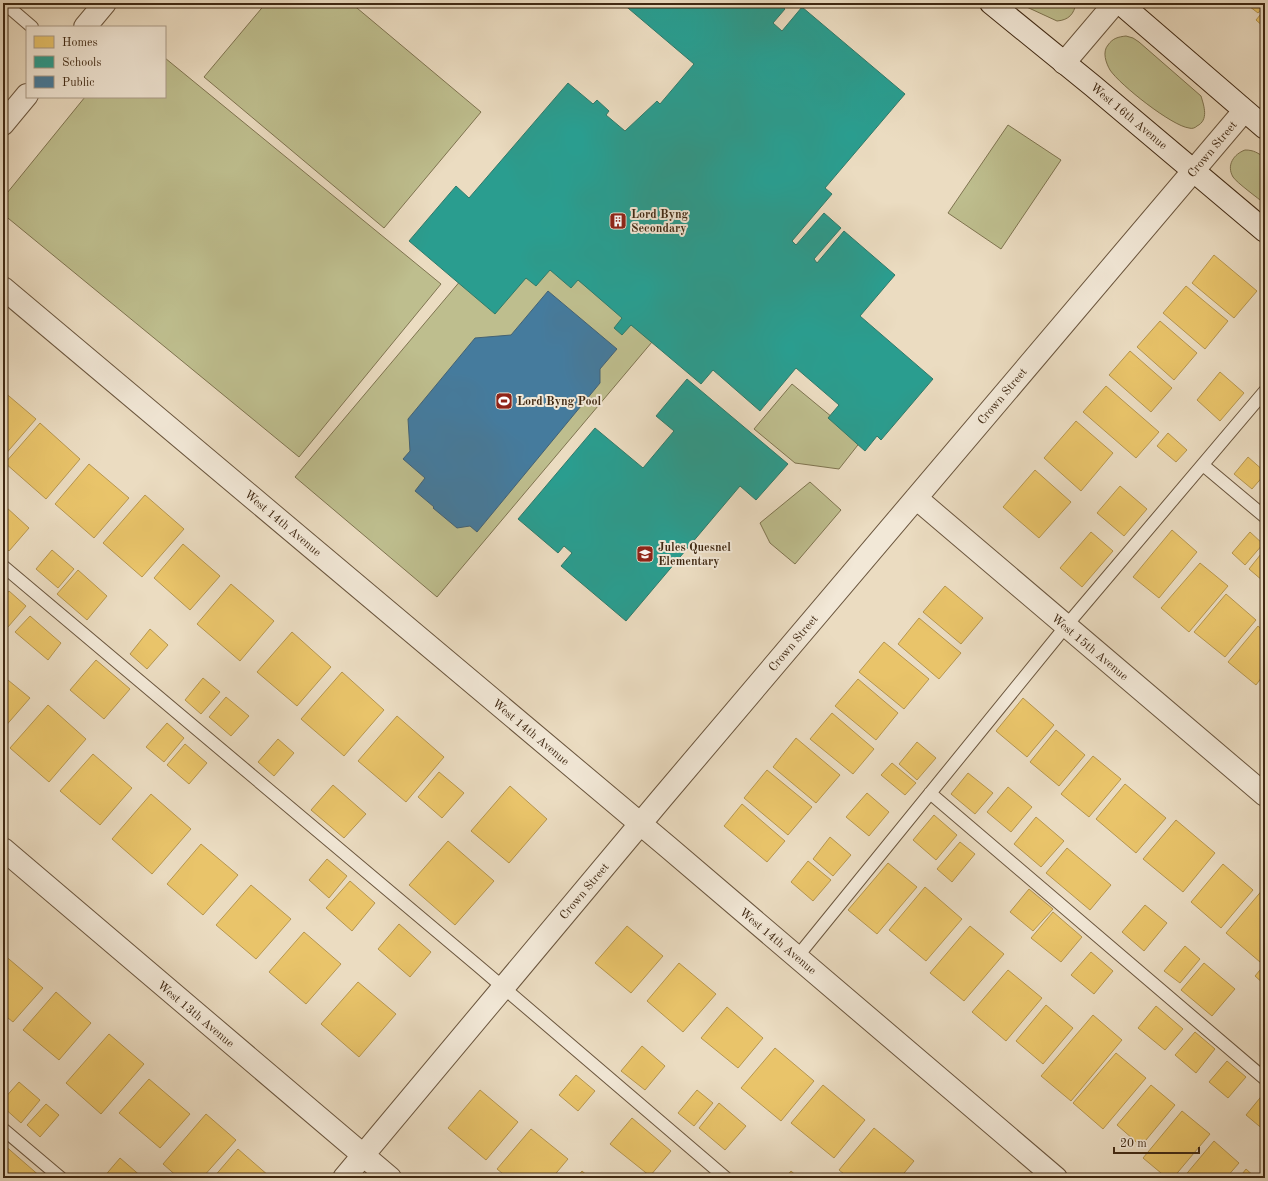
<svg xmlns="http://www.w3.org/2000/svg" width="1268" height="1181" font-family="'Old Standard TT',serif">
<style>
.green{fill:#bebe8e;stroke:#7f7450}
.homes{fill:#e9c46a;stroke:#b69650}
.schools{fill:#2a9d8f;stroke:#317a6a}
.public{fill:#457b9d;stroke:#446274}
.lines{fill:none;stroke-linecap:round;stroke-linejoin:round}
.service-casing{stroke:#6b563e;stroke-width:14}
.minor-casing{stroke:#6b563e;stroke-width:24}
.secondary-casing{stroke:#402913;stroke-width:24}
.service{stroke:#f2e8d7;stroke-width:12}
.minor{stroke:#f2e8d7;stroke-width:22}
.secondary{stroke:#f2e8d7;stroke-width:22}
.labels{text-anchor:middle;stroke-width:4;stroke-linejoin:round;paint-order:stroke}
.street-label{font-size:12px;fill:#402913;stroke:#f2e8d7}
.poi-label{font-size:12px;font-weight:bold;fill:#402913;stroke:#f2e8d7;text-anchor:start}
</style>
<rect width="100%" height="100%" fill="#ebdcc1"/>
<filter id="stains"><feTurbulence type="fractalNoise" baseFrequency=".005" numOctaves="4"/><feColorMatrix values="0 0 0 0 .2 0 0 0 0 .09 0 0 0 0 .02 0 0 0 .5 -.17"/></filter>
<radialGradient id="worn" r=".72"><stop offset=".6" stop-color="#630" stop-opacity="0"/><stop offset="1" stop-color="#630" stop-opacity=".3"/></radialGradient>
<!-- green -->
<path class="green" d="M 266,3 L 351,3 L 481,112 L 384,228 L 204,77 Z
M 1018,3 L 1076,3 C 1074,14 1069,20 1057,21 Z
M 1126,36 L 1133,38 L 1139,42 L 1201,96 C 1204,106 1209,120 1197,126 C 1195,128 1192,129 1189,128 C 1172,126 1120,85 1110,70 C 1106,63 1102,52 1108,45 C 1113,38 1118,37 1126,36 Z
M 165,58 L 441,284 L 299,457 L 3,214 L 3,198 L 85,97 L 165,97 Z
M 1008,125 L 1061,160 L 1001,249 L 948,213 Z
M 1245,150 C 1254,150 1258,153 1265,158 L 1265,204 C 1258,198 1237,183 1233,177 C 1226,165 1234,154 1245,150 Z
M 510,222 L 652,342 L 437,597 L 295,477 Z
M 792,384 L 861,441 L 839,469 L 795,463 L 754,429 Z
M 810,482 L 841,510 L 795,564 L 770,543 L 760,523 Z"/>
<!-- homes -->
<path class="homes" d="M 1245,3 L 1265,3 L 1265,5 L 1258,13 Z
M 1265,9 L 1265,28 L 1256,20 Z
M 1214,255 L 1257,291 L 1234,318 L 1192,283 Z
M 1186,286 L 1228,321 L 1205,349 L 1163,313 Z
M 1160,321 L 1197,353 L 1174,380 L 1137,347 Z
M 1130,351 L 1172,388 L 1151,412 L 1109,375 Z
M 1220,372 L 1244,393 L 1220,421 L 1197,400 Z
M 1106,386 L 1159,432 L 1136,458 L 1083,412 Z
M 3,391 L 36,419 L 3,457 Z
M 1076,421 L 1113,453 L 1081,491 L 1044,458 Z
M 40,423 L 80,459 L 46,499 L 5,463 Z
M 1168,433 L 1187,450 L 1176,462 L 1157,446 Z
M 1248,457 L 1265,472 L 1265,474 L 1252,489 L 1234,474 Z
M 89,464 L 129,498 L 94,538 L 55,504 Z
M 1035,470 L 1071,502 L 1039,538 L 1003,507 Z
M 1120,486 L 1147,509 L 1124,536 L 1097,513 Z
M 145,495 L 184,529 L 142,577 L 103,543 Z
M 6,507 L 29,528 L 9,551 L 3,545 L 3,510 Z
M 1172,530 L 1197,552 L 1159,598 L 1133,577 Z
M 1091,532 L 1113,551 L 1082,587 L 1060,568 Z
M 1250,532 L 1263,544 L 1245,565 L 1232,553 Z
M 183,544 L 220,576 L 190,610 L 154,578 Z
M 1265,549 L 1265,578 L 1263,581 L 1249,569 Z
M 52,550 L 74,569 L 58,588 L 36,569 Z
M 1200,563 L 1228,586 L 1189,632 L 1161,608 Z
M 78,570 L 107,596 L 87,620 L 57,594 Z
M 231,584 L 274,621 L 240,661 L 197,624 Z
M 945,586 L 983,618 L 961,644 L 923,612 Z
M 9,591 L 26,606 L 8,627 L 3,623 L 3,598 Z
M 1226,594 L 1256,620 L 1225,657 L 1194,632 Z
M 30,616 L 61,643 L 48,660 L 15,632 Z
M 919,618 L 961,653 L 939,679 L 898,644 Z
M 1258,626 L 1265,632 L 1265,673 L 1256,685 L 1228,662 Z
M 150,629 L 168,645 L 147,669 L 130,654 Z
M 292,632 L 331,667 L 297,706 L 257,672 Z
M 884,642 L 929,679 L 904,709 L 859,672 Z
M 96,660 L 130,689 L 104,719 L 70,690 Z
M 342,672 L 384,710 L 344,756 L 301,719 Z
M 3,676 L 30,698 L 3,729 Z
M 203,678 L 220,692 L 201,714 L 185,700 Z
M 858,679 L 898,713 L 876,740 L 835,706 Z
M 226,697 L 249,716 L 231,736 L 209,717 Z
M 1023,698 L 1054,725 L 1027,757 L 996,731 Z
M 48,705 L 86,739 L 49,782 L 10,748 Z
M 832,713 L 874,749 L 853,774 L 810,739 Z
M 397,716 L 444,757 L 406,802 L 358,761 Z
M 167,723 L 184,738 L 164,762 L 146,747 Z
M 1056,730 L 1085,755 L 1059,786 L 1030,762 Z
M 796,738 L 840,775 L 816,803 L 773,767 Z
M 278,739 L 294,753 L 274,776 L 258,762 Z
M 917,742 L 936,758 L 917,780 L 899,764 Z
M 185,744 L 207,763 L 189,784 L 167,765 Z
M 93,754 L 132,788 L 100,825 L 60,791 Z
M 1093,756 L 1121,779 L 1089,817 L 1061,794 Z
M 892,763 L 916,783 L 905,795 L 881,775 Z
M 767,770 L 812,807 L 788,835 L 744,798 Z
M 439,772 L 464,793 L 442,818 L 418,797 Z
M 968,773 L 993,793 L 975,814 L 951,794 Z
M 1125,784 L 1166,818 L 1136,853 L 1096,819 Z
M 333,785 L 366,814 L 344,838 L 311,810 Z
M 510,786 L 547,819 L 509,863 L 471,831 Z
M 1008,787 L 1032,807 L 1011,832 L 987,812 Z
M 867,793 L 889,812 L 869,836 L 846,817 Z
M 151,794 L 191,829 L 152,874 L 112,839 Z
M 742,804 L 785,841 L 767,862 L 724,826 Z
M 934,815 L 957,835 L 936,860 L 913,840 Z
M 1036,817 L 1064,841 L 1041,867 L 1014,844 Z
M 1176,820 L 1215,853 L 1183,892 L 1143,859 Z
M 830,837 L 851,855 L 833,876 L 813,859 Z
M 448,841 L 494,881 L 455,925 L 409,885 Z
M 960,842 L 975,854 L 952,882 L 937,869 Z
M 201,844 L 238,875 L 203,915 L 167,884 Z
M 1067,848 L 1111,885 L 1090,910 L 1046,873 Z
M 327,859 L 347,876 L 329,898 L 309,880 Z
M 808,861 L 831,880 L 813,901 L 791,882 Z
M 888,863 L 917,887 L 877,934 L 848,910 Z
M 1223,864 L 1253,890 L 1221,928 L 1191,902 Z
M 350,881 L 375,903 L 352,931 L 326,908 Z
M 251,885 L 291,919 L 256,959 L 216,925 Z
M 925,887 L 962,919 L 926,961 L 889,930 Z
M 1264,888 L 1265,889 L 1265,957 L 1260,962 L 1226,933 Z
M 1029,889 L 1053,909 L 1033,931 L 1010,912 Z
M 1145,905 L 1167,923 L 1144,951 L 1122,932 Z
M 1053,912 L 1082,937 L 1061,962 L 1031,938 Z
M 399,924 L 431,952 L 410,977 L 378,949 Z
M 627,926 L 663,956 L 631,993 L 595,963 Z
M 970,926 L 1004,954 L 964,1001 L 930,973 Z
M 304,932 L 341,964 L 306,1004 L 269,972 Z
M 1185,946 L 1200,959 L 1180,983 L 1164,971 Z
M 1091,952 L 1113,971 L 1094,994 L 1071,975 Z
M 3,954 L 43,988 L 13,1022 L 3,1014 Z
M 679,963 L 716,994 L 683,1032 L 647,1001 Z
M 1204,963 L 1235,989 L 1212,1016 L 1181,990 Z
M 1265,964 L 1265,985 L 1255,976 Z
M 1008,970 L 1042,998 L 1006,1041 L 972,1012 Z
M 358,982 L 396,1014 L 359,1057 L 321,1024 Z
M 56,992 L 91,1023 L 59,1060 L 23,1030 Z
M 1046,1005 L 1073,1028 L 1043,1064 L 1016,1041 Z
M 1156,1006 L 1183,1029 L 1165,1050 L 1138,1028 Z
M 727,1007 L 763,1038 L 738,1068 L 701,1038 Z
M 1093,1015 L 1122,1040 L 1071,1101 L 1041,1076 Z
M 1195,1032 L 1215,1049 L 1196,1073 L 1175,1055 Z
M 109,1034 L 144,1064 L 101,1114 L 66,1083 Z
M 642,1046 L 665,1066 L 645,1090 L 621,1071 Z
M 775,1048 L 814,1081 L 781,1121 L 741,1088 Z
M 1116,1053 L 1146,1078 L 1103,1129 L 1073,1103 Z
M 1227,1061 L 1246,1077 L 1228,1098 L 1209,1082 Z
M 576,1075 L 595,1091 L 578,1111 L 559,1095 Z
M 149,1079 L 190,1114 L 160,1148 L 119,1113 Z
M 19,1082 L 40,1100 L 21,1123 L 3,1107 L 3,1100 Z
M 823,1085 L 865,1120 L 834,1158 L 791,1123 Z
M 1151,1085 L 1175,1105 L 1141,1146 L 1117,1125 Z
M 480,1090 L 518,1122 L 486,1160 L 448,1128 Z
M 697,1090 L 713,1103 L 694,1126 L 678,1113 Z
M 1264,1093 L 1265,1093 L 1265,1131 L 1246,1115 Z
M 719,1103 L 746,1126 L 725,1150 L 699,1128 Z
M 46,1104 L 59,1115 L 40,1137 L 27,1125 Z
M 1182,1111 L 1210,1134 L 1173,1178 L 1167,1178 L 1143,1158 Z
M 206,1114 L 236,1140 L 202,1178 L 179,1178 L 163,1164 Z
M 632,1118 L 671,1151 L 650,1176 L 610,1144 Z
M 874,1128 L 914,1161 L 900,1178 L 849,1178 L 839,1170 Z
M 531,1129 L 568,1159 L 552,1178 L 508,1178 L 497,1169 Z
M 1214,1141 L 1239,1163 L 1226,1178 L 1183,1178 Z
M 3,1144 L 42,1178 L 3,1178 Z
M 238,1149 L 269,1176 L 267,1178 L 213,1178 Z
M 120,1158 L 143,1178 L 103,1178 Z
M 1246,1169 L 1256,1178 L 1239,1178 Z
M 582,1171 L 590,1178 L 576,1178 Z
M 791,1171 L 799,1178 L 785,1178 Z"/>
<!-- schools -->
<path class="schools" d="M 622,3 L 778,3 L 785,9 L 773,23 L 782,31 L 802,7 L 905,94 L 825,188 L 832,194 L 792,241 L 796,245 L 824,213 L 841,228 L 814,259 L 817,263 L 844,231 L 895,275 L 860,316 L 933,379 L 881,440 L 877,436 L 865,451 L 828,418 L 839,405 L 796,368 L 760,411 L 713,370 L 701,384 L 631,325 L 622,335 L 614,328 L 622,318 L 578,280 L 571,288 L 550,270 L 536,286 L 526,278 L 495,314 L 409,241 L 456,186 L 469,198 L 568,83 L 593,104 L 597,100 L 609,111 L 606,115 L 625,131 L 657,101 L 660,104 L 694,64 Z
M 687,379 L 788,464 L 756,500 L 740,486 L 626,621 L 561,566 L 572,553 L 564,546 L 558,553 L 518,519 L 595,428 L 643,468 L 674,431 L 656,416 Z"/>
<!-- public -->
<path class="public" d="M 548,291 L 617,349 L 600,369 L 600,383 L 477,532 L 470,526 L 457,528 L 433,508 L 434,507 L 415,491 L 425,478 L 403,459 L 410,451 L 408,419 L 475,338 L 511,335 Z"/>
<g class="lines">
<!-- service casing -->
<g class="service-casing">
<path id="service" d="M 4,3 L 32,27
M 1203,465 L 1265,517
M 3,566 L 477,965 L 726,1178
M 930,793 L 1265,1079
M 797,957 L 1066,626 L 1265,391
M 3,1129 L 61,1178"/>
</g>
<!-- minor casing -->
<g class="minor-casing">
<path id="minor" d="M 85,27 L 105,3
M 1064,63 L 1115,3
M 3,124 L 27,95
M 3,288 L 668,847 L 1056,1178
M 916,498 L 1265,795
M 3,849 L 390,1178
M 344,1178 L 661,799 L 1244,111"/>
</g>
<!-- secondary casing -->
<g class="secondary-casing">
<path id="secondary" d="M 991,3 L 1093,86 L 1265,231
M 1120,3 L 1265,128"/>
</g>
<!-- service -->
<use href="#service" class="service"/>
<!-- minor -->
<use href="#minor" class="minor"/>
<!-- secondary -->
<use href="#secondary" class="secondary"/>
</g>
<!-- icons -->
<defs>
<g id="building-square" transform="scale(0.9)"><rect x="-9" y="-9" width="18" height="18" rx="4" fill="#8f2418" stroke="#f2e8d7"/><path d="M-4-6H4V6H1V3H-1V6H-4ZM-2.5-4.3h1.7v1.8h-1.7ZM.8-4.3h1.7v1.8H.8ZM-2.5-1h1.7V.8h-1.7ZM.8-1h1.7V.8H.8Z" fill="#fff"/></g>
<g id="stadium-square" transform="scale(0.9)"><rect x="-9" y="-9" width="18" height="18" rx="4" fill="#8f2418" stroke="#f2e8d7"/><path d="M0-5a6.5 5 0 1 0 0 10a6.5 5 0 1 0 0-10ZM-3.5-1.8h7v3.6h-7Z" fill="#fff"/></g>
<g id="school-square" transform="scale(0.9)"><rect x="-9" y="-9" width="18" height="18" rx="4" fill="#8f2418" stroke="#f2e8d7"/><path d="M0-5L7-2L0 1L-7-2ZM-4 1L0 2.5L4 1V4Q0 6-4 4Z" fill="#fff"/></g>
</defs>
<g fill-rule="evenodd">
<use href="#building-square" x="618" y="221"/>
<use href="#stadium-square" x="504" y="401"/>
<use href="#school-square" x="645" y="554"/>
</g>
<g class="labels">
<!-- street labels -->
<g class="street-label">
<text transform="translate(1129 116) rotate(40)" y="4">West 16th Avenue</text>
<text transform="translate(1212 149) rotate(-50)" y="4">Crown Street</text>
<text transform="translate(1002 396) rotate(-50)" y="4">Crown Street</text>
<text transform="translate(283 523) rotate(40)" y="4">West 14th Avenue</text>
<text transform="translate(793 643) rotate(-50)" y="4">Crown Street</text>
<text transform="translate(1090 647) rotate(40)" y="4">West 15th Avenue</text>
<text transform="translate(531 732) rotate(40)" y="4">West 14th Avenue</text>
<text transform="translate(584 891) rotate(-50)" y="4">Crown Street</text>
<text transform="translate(778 941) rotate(40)" y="4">West 14th Avenue</text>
<text transform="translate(196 1014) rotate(40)" y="4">West 13th Avenue</text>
</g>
<!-- poi labels -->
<g class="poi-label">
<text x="631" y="218">Lord Byng<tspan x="631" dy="14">Secondary</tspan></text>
<text x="517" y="405">Lord Byng Pool</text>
<text x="658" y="551">Jules Quesnel<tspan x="658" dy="14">Elementary</tspan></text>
</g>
</g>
<!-- margin -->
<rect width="1268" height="1181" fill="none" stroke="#ebdcc1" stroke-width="16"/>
<rect x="4" y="4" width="1260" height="1173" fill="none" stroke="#402913" stroke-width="2"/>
<rect x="8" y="8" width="1252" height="1165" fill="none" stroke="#402913"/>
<!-- legend -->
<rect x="26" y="26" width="140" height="72" fill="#f2e8d7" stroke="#ab9c89"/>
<rect x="34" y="36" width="20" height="12" fill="#e9c46a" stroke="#ab9c89"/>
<text x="62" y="46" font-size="12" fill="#402913">Homes</text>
<rect x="34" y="56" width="20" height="12" fill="#2a9d8f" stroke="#ab9c89"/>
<text x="62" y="66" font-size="12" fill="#402913">Schools</text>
<rect x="34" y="76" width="20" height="12" fill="#457b9d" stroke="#ab9c89"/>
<text x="62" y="86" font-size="12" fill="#402913">Public</text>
<!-- scale -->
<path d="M1114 1147v6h85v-6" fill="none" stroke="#402913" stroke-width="2"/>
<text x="1120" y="1147" font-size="12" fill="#402913" stroke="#f2e8d7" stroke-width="3" paint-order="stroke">20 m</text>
<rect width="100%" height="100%" filter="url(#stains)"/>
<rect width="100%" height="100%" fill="url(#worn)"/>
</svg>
